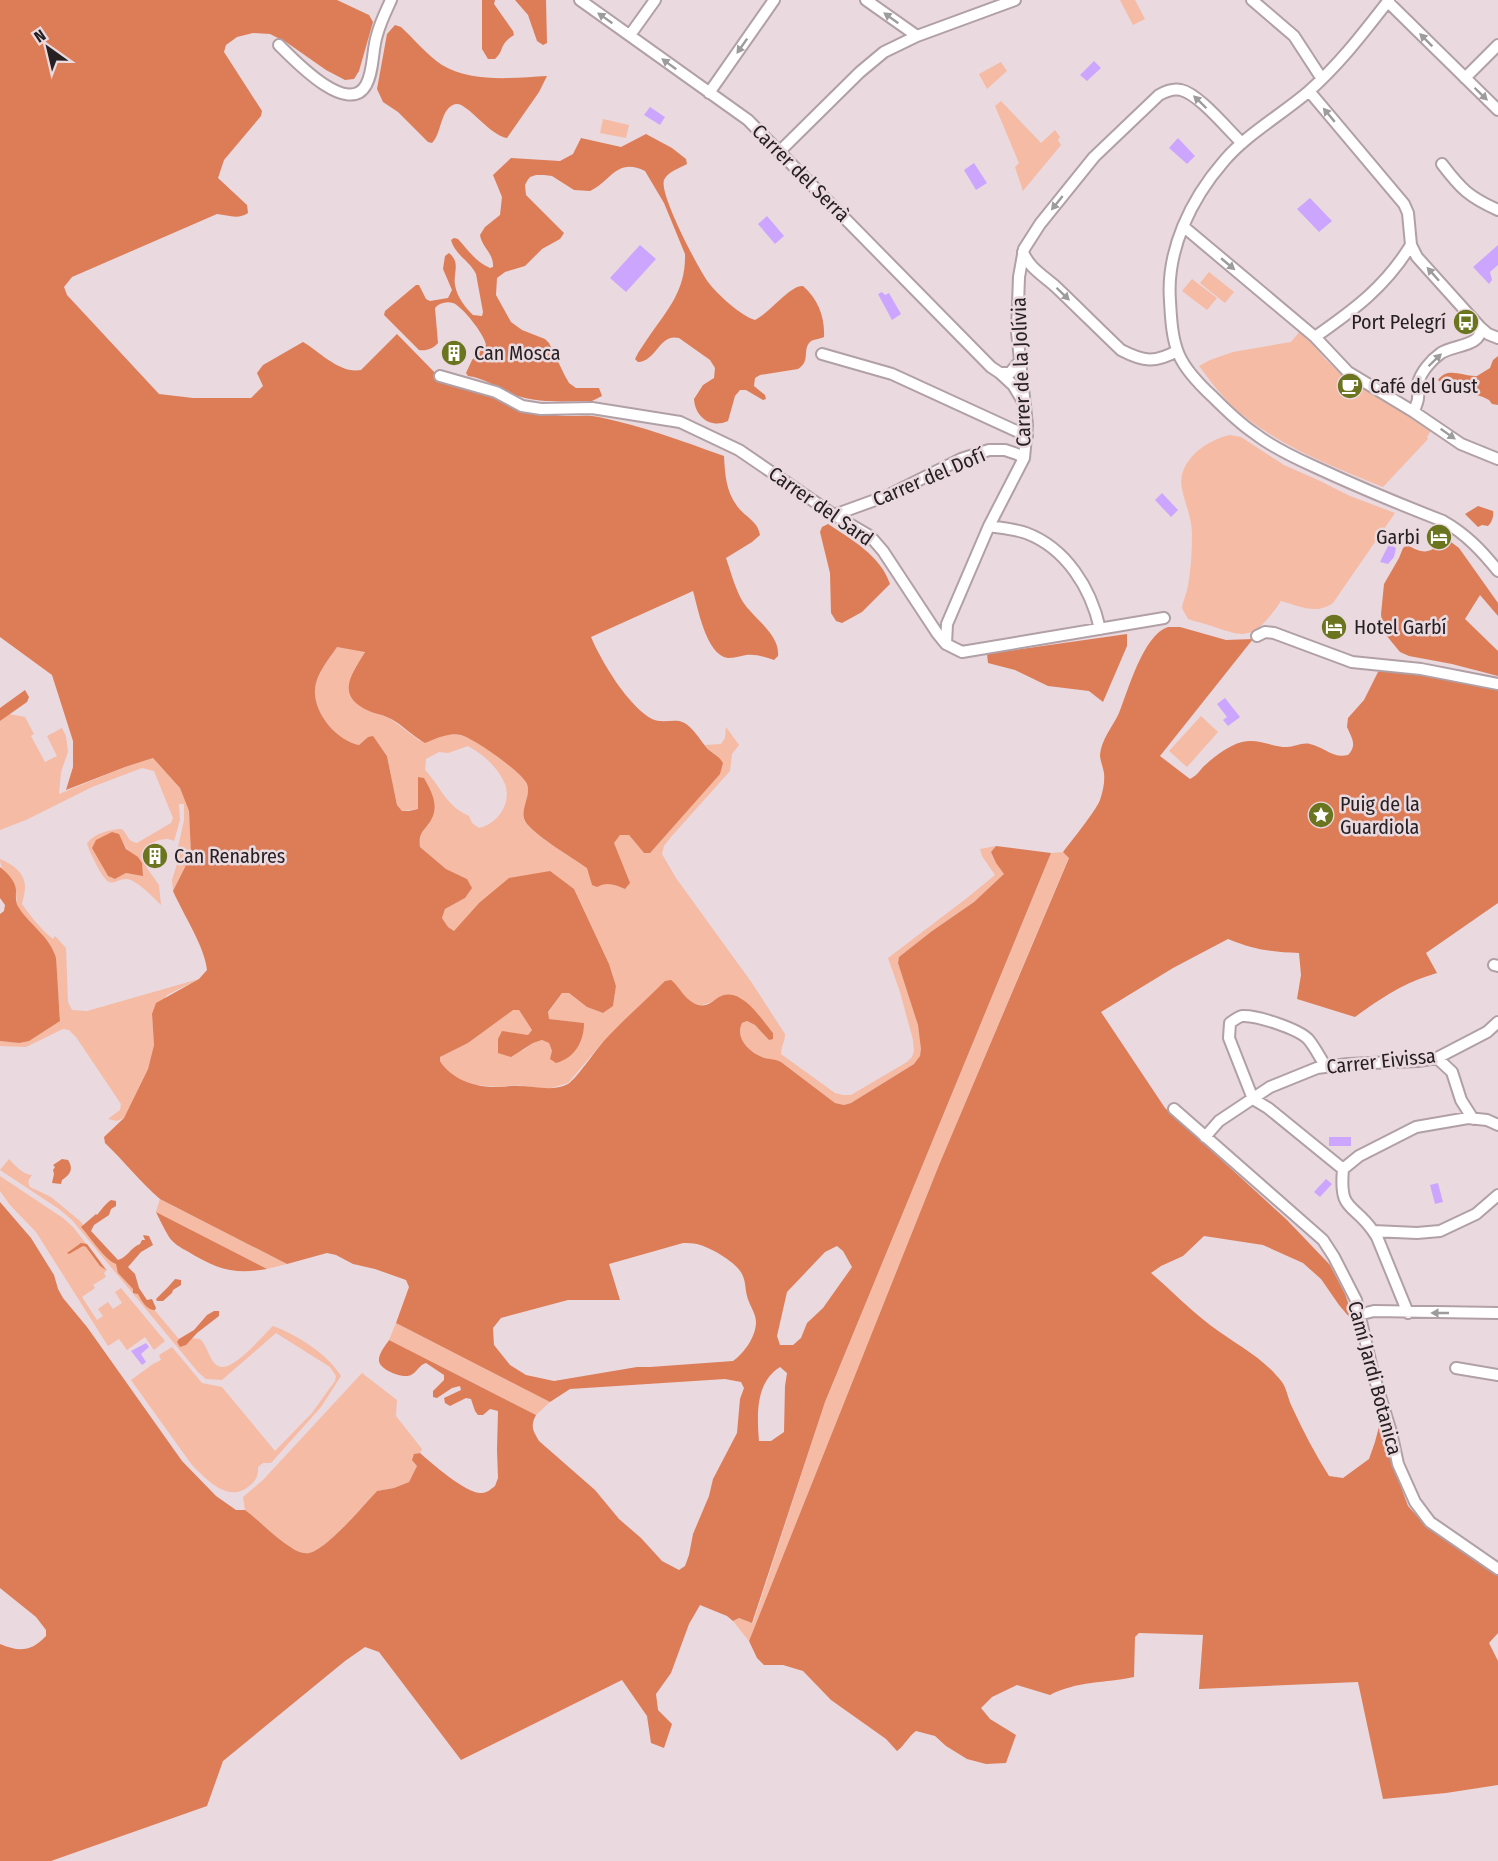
<svg xmlns="http://www.w3.org/2000/svg" width="1498" height="1861" font-family="'Fira Sans Condensed',sans-serif">
<style>
.green{fill:#f5bba4;fill-rule:evenodd}
.forest{fill:#dc7d57;fill-rule:evenodd}
.water{fill:#cca6fe}
.lines{fill:none;stroke-linecap:round;stroke-linejoin:round}
.minor-casing{stroke:#b1a0a6;stroke-width:14}
.minor{stroke:#fff;stroke-width:10}
.oneway{fill:#9d9b9c}
.labels{text-anchor:middle;stroke-width:5;stroke-linejoin:round;paint-order:stroke}
.street-label{font-size:20px;fill:#262022;stroke:#ead9df}
.poi-label{font-size:20px;fill:#262022;stroke:#ead9df;text-anchor:start}
</style>
<rect width="100%" height="100%" fill="#ead9df"/>
<!-- green -->
<path class="green" d="M 1120,0 L 1135,0 L 1145,19 L 1133,25 Z
M 1001,62 L 1007,71 L 987,89 L 979,74 Z
M 1001,101 L 1041,143 L 1055,130 L 1060,137 L 1058,140 L 1061,145 L 1023,191 L 1015,167 L 1019,163 L 995,106 Z
M 603,119 L 629,125 L 626,138 L 600,133 Z
M 1209,272 L 1234,292 L 1225,303 L 1200,283 Z
M 1192,279 L 1217,298 L 1207,310 L 1182,291 Z
M 1301,330 L 1325,359 L 1344,377 L 1432,429 L 1427,437 L 1428,439 L 1383,487 C 1333,467 1281,447 1239,412 C 1224,399 1211,382 1199,366 L 1210,360 L 1233,352 L 1291,342 Z
M 1230,435 L 1241,437 L 1284,465 L 1318,480 L 1350,496 L 1395,513 L 1333,603 C 1317,615 1299,606 1281,601 C 1248,650 1242,633 1194,621 L 1188,619 L 1182,608 C 1183,600 1187,593 1188,586 C 1191,569 1192,551 1192,534 C 1192,518 1185,504 1182,489 C 1176,462 1206,440 1230,435 Z
M 337,647 L 365,651 L 353,672 L 370,711 L 388,717 L 420,741 C 430,739 451,732 461,735 C 474,738 522,772 527,784 C 532,798 517,813 527,824 C 541,840 570,856 588,868 L 592,884 L 614,884 L 625,889 L 614,843 L 620,834 L 629,835 L 644,853 L 718,756 L 710,751 L 705,745 L 721,744 L 725,738 L 726,727 L 739,745 L 732,754 L 730,771 L 671,837 L 664,846 L 662,854 L 676,878 L 752,983 L 785,1034 C 785,1042 781,1046 781,1054 L 835,1093 L 843,1095 L 851,1095 L 907,1062 L 912,1057 L 914,1051 L 913,1040 L 900,992 L 888,958 L 967,898 L 995,875 L 982,856 L 980,849 L 996,846 L 991,852 L 996,863 L 1005,874 L 974,902 L 932,931 L 899,957 L 898,963 C 904,982 927,1039 920,1056 C 919,1059 916,1062 914,1064 L 851,1103 L 844,1105 L 835,1103 L 781,1062 C 773,1059 769,1060 762,1057 C 748,1051 735,1039 742,1023 L 747,1021 L 755,1025 L 769,1040 L 773,1033 L 741,998 L 722,996 C 700,1010 690,1009 677,985 L 602,1043 L 568,1083 L 548,1089 L 515,1085 L 500,1087 L 475,1085 L 461,1081 L 450,1074 L 440,1061 L 440,1057 L 468,1043 L 512,1010 L 519,1010 L 532,1030 L 528,1035 L 513,1034 L 522,1051 L 533,1043 L 542,1040 L 549,1043 L 552,1051 L 584,1023 L 548,1019 L 548,1013 L 562,993 L 569,993 L 587,1007 L 603,1013 L 613,1006 L 616,986 L 609,964 L 574,889 L 479,903 L 454,932 L 448,927 L 442,918 L 445,909 L 465,898 L 467,879 L 446,869 L 420,847 C 419,836 421,832 429,824 L 424,778 L 418,777 L 418,809 L 402,811 L 397,805 L 387,755 L 373,737 L 368,737 L 359,745 C 337,741 313,713 315,689 C 316,674 329,659 337,647 ZM 468,746 C 483,754 498,767 505,784 C 512,803 498,824 479,828 L 472,823 L 469,816 C 445,805 442,788 425,770 L 426,759 L 439,752 L 448,753 Z
M 9,714 L 25,717 L 34,734 L 31,736 L 45,762 L 57,756 L 47,736 L 62,728 L 66,736 L 68,752 L 61,772 L 59,794 L 125,767 L 153,758 L 180,788 L 189,811 L 191,855 L 173,891 L 172,880 L 178,861 L 178,847 L 184,820 L 184,804 L 179,804 L 180,820 L 174,841 C 165,837 158,840 150,844 L 144,857 L 147,868 L 159,885 L 161,905 C 154,898 137,880 127,879 C 121,878 114,884 109,882 C 102,879 90,852 87,844 C 92,834 111,829 122,829 C 128,835 128,842 137,843 L 171,823 L 173,818 L 154,771 L 142,768 L 92,787 L 26,820 L 0,830 L 0,721 ZM 123,841 C 130,860 140,849 143,875 L 126,873 L 115,879 L 108,876 L 102,866 Z
M 1201,716 L 1218,732 L 1187,767 L 1169,751 Z
M 1063,852 L 1069,857 L 939,1165 L 749,1641 L 733,1621 L 739,1618 L 753,1623 L 825,1402 L 1051,853 Z
M 0,859 C 12,864 26,873 25,888 C 25,893 23,899 22,904 C 31,917 41,929 53,939 L 55,936 L 66,948 L 68,1002 L 72,1010 L 87,1011 L 199,979 L 167,995 L 152,1015 L 154,1045 L 148,1069 L 124,1118 L 117,1121 L 108,1119 L 120,1110 L 121,1104 L 76,1037 L 69,1030 L 63,1029 L 26,1047 L 0,1046 L 0,1041 L 19,1043 L 60,1021 L 60,1014 L 54,951 L 18,908 C 16,901 17,894 15,889 C 10,877 0,871 0,859 Z
M 9,1159 C 15,1165 23,1175 32,1175 C 29,1179 27,1182 30,1187 L 51,1197 L 80,1221 L 178,1338 L 181,1340 L 188,1338 L 200,1339 C 208,1346 209,1361 218,1366 C 232,1374 263,1335 273,1326 C 297,1335 328,1354 341,1376 L 321,1407 L 271,1463 L 263,1463 L 258,1467 C 259,1476 255,1482 248,1487 C 228,1503 206,1479 192,1465 L 131,1380 L 153,1364 L 161,1360 L 159,1355 L 172,1347 L 202,1383 L 222,1387 L 275,1451 L 312,1413 L 335,1381 L 336,1376 L 330,1367 L 276,1333 L 222,1380 L 206,1379 L 198,1372 L 72,1220 L 59,1209 L 0,1170 Z
M 0,1176 L 63,1218 L 73,1227 L 107,1270 L 104,1273 L 106,1277 L 93,1285 L 95,1288 L 82,1297 L 97,1320 L 103,1316 L 98,1309 L 108,1302 L 113,1309 L 122,1303 L 115,1292 L 121,1288 L 165,1341 L 154,1350 L 145,1337 L 127,1350 L 119,1339 L 108,1346 L 36,1232 L 10,1205 L 0,1191 Z
M 160,1199 L 287,1264 L 267,1269 L 156,1212 Z
M 396,1323 L 550,1402 L 536,1415 L 389,1340 Z
M 362,1373 L 397,1400 L 396,1416 L 422,1449 L 420,1453 L 414,1454 L 417,1466 L 409,1482 L 394,1488 L 377,1491 C 364,1505 326,1550 309,1553 C 303,1554 296,1551 292,1548 C 275,1538 261,1522 245,1510 L 243,1497 L 263,1480 Z"/>
<!-- forest -->
<path class="forest" d="M 0,0 L 337,0 L 369,15 L 373,22 L 359,71 L 354,79 L 345,80 L 326,70 L 286,42 L 270,34 L 253,33 L 237,37 L 226,45 L 224,52 L 262,111 L 261,116 L 224,160 L 218,178 L 247,205 L 248,213 C 238,220 228,215 217,214 L 72,277 L 64,287 L 67,295 L 159,394 L 193,398 L 251,398 L 263,386 L 257,373 L 263,365 L 303,342 C 320,352 340,374 361,370 L 397,334 L 439,377 L 541,409 C 556,421 581,413 599,417 C 642,426 682,441 724,456 C 725,475 726,491 737,506 C 745,517 758,521 760,535 L 752,542 L 726,558 C 731,572 735,589 743,602 C 754,619 780,634 778,656 L 774,660 C 765,657 756,654 746,655 C 740,656 734,658 728,658 C 706,655 698,608 693,591 L 591,637 C 601,661 628,706 652,719 C 660,723 670,720 679,721 C 693,724 700,742 709,750 C 715,755 719,756 723,763 L 720,774 L 650,853 L 644,853 L 629,835 L 620,835 L 614,843 L 630,883 L 625,889 C 616,885 607,881 597,887 L 592,885 L 587,868 C 570,856 540,839 527,824 C 517,812 532,797 527,784 C 522,772 473,738 461,735 C 449,732 435,739 425,743 C 412,736 401,723 387,717 C 381,714 375,714 369,711 C 335,696 351,675 365,652 L 337,647 C 329,659 316,674 315,689 C 313,713 337,741 359,745 L 368,737 L 373,736 L 387,756 L 397,805 L 402,811 L 409,811 L 418,809 L 418,777 L 424,778 C 433,794 441,809 427,826 C 420,834 419,837 420,847 L 446,869 L 467,879 L 472,888 L 465,898 L 445,909 L 442,918 L 448,927 L 454,931 L 479,903 L 509,878 L 550,871 L 574,889 L 609,964 L 616,986 L 613,1006 L 603,1013 L 587,1007 L 569,993 L 562,993 L 548,1012 L 549,1019 L 584,1023 C 584,1041 575,1058 556,1063 L 550,1059 L 552,1051 L 549,1043 L 542,1040 L 533,1043 L 511,1057 L 498,1053 L 498,1039 L 502,1031 L 528,1035 L 532,1030 L 519,1010 L 513,1010 L 468,1043 L 440,1057 L 440,1061 C 453,1081 477,1088 500,1087 C 506,1087 512,1085 518,1086 C 534,1086 553,1092 568,1084 C 577,1078 595,1051 603,1042 C 623,1020 645,1001 665,981 L 671,980 C 681,988 684,1000 698,1005 C 707,1007 712,1002 719,997 C 741,985 761,1019 773,1033 L 773,1039 L 769,1040 L 755,1025 L 747,1021 L 742,1023 C 735,1038 748,1051 762,1057 C 769,1060 773,1058 781,1062 L 835,1103 L 844,1105 L 851,1103 L 914,1064 L 920,1056 L 921,1049 L 918,1025 L 898,963 L 899,957 L 932,931 L 974,902 L 1004,874 L 996,863 L 991,852 L 996,846 L 1051,853 L 825,1402 L 752,1623 L 739,1618 L 733,1621 L 727,1616 L 700,1605 L 689,1624 L 671,1673 L 656,1694 L 658,1710 L 672,1724 L 664,1748 L 651,1743 L 647,1716 L 622,1680 L 461,1760 L 379,1652 L 365,1647 L 345,1661 L 223,1761 L 207,1806 L 51,1861 L 0,1861 L 0,1644 C 19,1652 31,1652 46,1636 L 46,1630 L 36,1617 L 0,1588 L 0,1202 L 31,1238 L 54,1275 L 58,1289 L 63,1298 L 87,1327 L 182,1461 L 216,1496 L 236,1510 L 245,1510 C 261,1522 275,1538 292,1548 C 296,1551 303,1554 309,1553 C 326,1550 364,1505 377,1491 L 394,1488 L 409,1482 L 417,1466 L 412,1460 L 414,1454 L 420,1453 C 431,1463 468,1495 482,1493 C 487,1493 491,1489 495,1486 L 498,1478 L 497,1450 L 498,1411 L 490,1409 L 483,1415 L 478,1415 L 475,1411 L 471,1399 L 466,1398 L 450,1406 L 445,1403 L 444,1398 L 461,1390 L 460,1386 L 452,1388 L 437,1398 L 433,1397 L 433,1391 L 444,1380 L 444,1375 L 426,1363 C 419,1365 417,1372 411,1375 C 403,1379 380,1370 379,1361 C 378,1354 386,1345 389,1340 L 536,1415 C 530,1426 533,1431 539,1441 L 595,1490 L 619,1519 L 641,1538 L 662,1561 L 679,1570 L 685,1566 L 689,1555 L 693,1534 L 709,1496 L 713,1479 L 737,1433 L 740,1399 L 744,1388 L 741,1382 L 725,1379 L 570,1389 L 550,1402 L 396,1323 L 409,1287 L 406,1280 L 375,1269 L 353,1264 L 336,1255 L 327,1253 L 287,1264 L 160,1199 C 141,1183 124,1161 105,1143 L 104,1137 L 124,1118 L 148,1069 L 154,1045 L 152,1014 L 156,1003 L 199,979 L 207,970 C 205,947 183,914 173,891 L 191,855 L 189,811 L 180,788 L 153,758 L 125,767 L 66,790 L 73,767 L 73,741 L 52,675 L 0,637 ZM 683,1243 C 688,1243 693,1243 697,1244 C 710,1247 736,1262 742,1274 C 746,1282 745,1289 747,1296 C 749,1305 756,1313 756,1322 C 756,1337 744,1353 733,1361 L 650,1367 L 637,1367 L 554,1381 L 526,1375 L 510,1365 L 494,1345 L 493,1328 L 501,1318 L 568,1300 L 620,1300 L 609,1264 ZM 837,1246 L 843,1251 L 852,1267 L 823,1308 L 807,1323 L 801,1338 L 793,1345 L 780,1345 L 777,1336 L 787,1292 L 825,1252 ZM 780,1367 L 787,1373 L 785,1386 L 784,1432 L 771,1441 L 759,1441 C 757,1415 755,1383 780,1367 Z
M 482,0 L 495,0 L 494,4 L 513,31 L 514,35 C 498,45 505,50 495,59 L 488,59 L 482,49 Z
M 515,0 L 546,0 L 547,43 L 543,45 L 537,41 L 528,15 Z
M 395,25 L 401,27 C 414,39 427,55 442,65 C 472,83 513,78 547,76 L 539,92 L 507,138 C 489,135 467,102 456,104 C 440,107 442,134 432,143 L 428,142 L 398,112 L 383,102 L 377,89 L 387,34 Z
M 646,134 L 672,148 L 686,159 L 687,164 C 680,168 667,172 664,180 C 659,194 698,268 708,282 C 717,294 741,316 755,320 C 771,312 790,285 803,286 C 818,299 825,317 824,337 C 820,339 813,339 810,342 C 802,350 811,361 798,369 L 760,375 L 755,378 L 754,386 L 765,395 L 766,399 L 763,400 L 746,390 L 740,390 L 735,396 L 728,421 C 711,429 695,417 694,399 L 703,385 L 714,378 L 715,368 L 710,360 L 679,338 C 659,333 657,361 638,362 L 635,359 C 639,350 645,343 650,335 C 669,308 686,289 685,254 L 664,203 L 645,171 C 617,157 611,181 590,191 L 574,190 L 552,176 L 544,175 L 536,175 L 530,177 L 527,181 L 525,185 L 526,195 L 564,233 L 560,239 L 542,249 L 525,266 L 505,272 L 497,278 L 496,295 L 511,322 L 522,330 L 545,339 L 549,343 L 565,376 L 569,383 L 576,388 L 599,388 L 602,396 L 592,401 C 565,401 537,404 512,394 C 497,388 485,378 468,376 L 466,373 L 472,360 L 486,345 C 485,335 462,306 453,303 C 446,301 439,303 435,308 L 438,343 C 433,349 426,351 419,350 L 384,315 L 385,311 L 416,285 L 419,285 L 426,299 L 430,301 L 448,298 L 452,290 L 443,269 L 445,256 L 449,253 C 461,263 453,272 455,285 C 457,297 465,307 473,315 L 482,316 L 483,312 L 476,274 C 470,261 455,255 451,240 L 454,238 L 458,239 C 468,250 476,262 490,268 L 493,267 C 494,253 482,248 480,235 L 485,227 L 500,215 L 502,197 L 493,175 L 511,158 L 560,161 L 573,154 L 581,138 L 621,147 Z
M 1498,356 L 1498,405 L 1492,404 L 1489,400 L 1483,397 L 1443,384 L 1438,380 C 1448,366 1463,377 1477,376 L 1490,368 L 1493,360 Z
M 1478,506 L 1493,511 C 1494,516 1492,522 1488,526 L 1482,525 L 1478,527 L 1465,514 Z
M 828,524 C 851,539 881,556 890,584 L 862,612 L 842,623 L 836,621 L 831,613 L 830,573 L 820,532 L 822,527 Z
M 1444,541 L 1451,542 L 1459,548 L 1498,603 L 1498,616 L 1480,595 L 1465,619 L 1498,651 L 1498,676 L 1452,664 L 1409,656 L 1400,652 L 1386,635 L 1382,623 L 1381,614 L 1384,584 L 1399,558 L 1403,548 L 1407,545 C 1425,555 1429,553 1444,541 Z
M 1168,627 L 1180,627 L 1226,640 L 1253,639 L 1160,756 L 1190,779 C 1196,776 1199,772 1203,767 C 1214,757 1227,746 1242,742 C 1258,738 1271,747 1287,747 C 1295,747 1302,742 1310,744 C 1324,747 1333,759 1348,755 C 1358,745 1351,737 1347,727 L 1348,718 L 1364,700 L 1378,672 L 1391,670 L 1409,672 L 1498,690 L 1498,903 L 1426,953 L 1437,973 C 1403,983 1383,997 1355,1017 L 1297,999 L 1301,975 L 1299,953 C 1271,952 1255,950 1228,939 L 1173,968 L 1101,1012 L 1165,1108 L 1287,1220 L 1330,1265 L 1345,1294 L 1356,1325 L 1339,1305 L 1321,1279 L 1303,1263 L 1263,1245 L 1204,1236 L 1183,1256 L 1161,1266 L 1151,1273 C 1171,1290 1189,1309 1210,1325 C 1235,1344 1263,1357 1282,1382 C 1287,1389 1288,1399 1292,1407 C 1303,1431 1315,1454 1329,1476 L 1343,1478 L 1369,1459 L 1375,1442 L 1381,1419 L 1394,1468 L 1408,1506 L 1426,1526 L 1498,1575 L 1498,1633 L 1489,1643 L 1498,1661 L 1498,1785 L 1446,1793 L 1383,1799 L 1358,1682 L 1199,1689 L 1203,1635 L 1139,1633 L 1135,1637 L 1134,1677 C 1106,1683 1076,1681 1050,1695 L 1017,1685 L 992,1697 L 981,1708 L 990,1719 L 1016,1735 L 1006,1763 L 986,1764 L 967,1759 L 946,1746 L 935,1736 L 916,1731 C 908,1737 905,1745 897,1751 L 886,1739 L 831,1700 L 803,1671 L 783,1665 L 764,1665 L 757,1658 L 749,1641 L 939,1165 L 1069,858 L 1063,852 C 1072,840 1095,812 1100,800 C 1103,791 1105,782 1104,773 C 1103,767 1100,760 1100,755 C 1101,740 1113,726 1119,713 C 1128,691 1143,635 1168,627 Z
M 1127,634 L 1127,646 L 1103,702 L 1089,691 L 1048,686 L 1015,670 L 988,663 L 987,654 Z
M 25,690 L 29,697 L 27,702 L 0,721 L 0,708 Z
M 112,832 L 119,834 L 126,849 L 138,857 L 142,863 L 143,876 L 126,873 L 115,879 L 108,876 L 92,848 L 96,840 Z
M 0,867 C 7,873 15,880 16,890 C 16,897 15,902 19,908 C 30,925 51,938 56,958 L 60,1021 L 29,1041 L 19,1043 L 0,1041 L 0,914 L 4,911 L 5,905 L 0,898 Z
M 62,1159 L 68,1160 C 74,1169 70,1175 62,1180 L 61,1184 L 52,1183 L 54,1174 L 53,1170 L 55,1167 L 53,1165 Z
M 111,1200 L 116,1201 L 116,1206 L 111,1209 L 109,1215 L 94,1225 L 91,1231 L 118,1260 C 127,1258 131,1247 140,1244 L 142,1240 L 145,1240 L 143,1235 L 149,1236 L 153,1245 L 141,1252 L 128,1267 L 135,1274 L 139,1288 L 147,1300 L 152,1299 L 156,1308 L 155,1310 C 147,1311 141,1300 138,1294 L 133,1293 L 133,1289 L 118,1273 L 116,1264 C 105,1260 90,1237 81,1227 L 96,1214 L 97,1215 C 102,1209 105,1204 111,1200 Z
M 156,1212 L 267,1269 C 234,1275 216,1269 187,1251 C 181,1248 173,1243 169,1237 C 164,1229 160,1220 156,1212 Z
M 81,1243 L 87,1244 L 106,1270 L 100,1266 L 86,1247 L 83,1246 L 69,1254 L 67,1253 Z
M 175,1279 L 181,1280 L 181,1285 L 173,1290 L 172,1293 L 163,1301 L 157,1301 L 156,1299 L 169,1286 Z
M 214,1311 L 219,1311 L 219,1316 L 197,1333 L 186,1345 L 180,1347 L 177,1342 L 179,1339 L 194,1330 L 207,1315 Z"/>
<!-- water -->
<path class="water" d="M 1094,61 L 1101,68 L 1087,81 L 1080,75 Z
M 650,107 L 665,117 L 660,125 L 644,115 Z
M 1178,138 L 1195,156 L 1187,164 L 1169,148 Z
M 974,163 L 987,183 L 976,190 L 964,170 Z
M 1310,198 L 1332,221 L 1319,232 L 1297,209 Z
M 767,216 L 784,236 L 775,244 L 758,224 Z
M 640,245 L 656,259 L 626,292 L 610,278 Z
M 1498,245 L 1498,265 L 1490,272 L 1492,280 L 1489,284 L 1473,267 Z
M 882,292 L 885,295 L 889,293 L 901,314 L 892,320 L 878,294 Z
M 1162,493 L 1178,510 L 1171,517 L 1155,500 Z
M 1389,544 L 1396,548 L 1394,557 L 1388,564 L 1380,562 Z
M 1225,698 L 1240,717 L 1228,726 L 1223,720 L 1227,717 L 1217,704 Z
M 1329,1137 L 1351,1137 L 1351,1146 L 1329,1146 Z
M 1326,1179 L 1332,1184 L 1320,1197 L 1314,1192 Z
M 1438,1183 L 1443,1202 L 1435,1204 L 1430,1185 Z
M 146,1343 L 149,1347 L 141,1354 L 146,1362 L 142,1365 L 131,1351 Z"/>
<g class="lines">
<!-- minor casing -->
<g class="minor-casing">
<path id="minor" d="M 580,0 L 748,120 L 991,367 L 1000,373 L 1010,373 L 1019,362
M 866,0 L 917,36
M 1252,0 L 1294,36 L 1322,79
M 1389,0 C 1364,32 1339,65 1308,92 C 1281,115 1247,134 1224,161 C 1191,199 1166,250 1170,301 C 1171,319 1172,339 1179,355 C 1186,371 1200,385 1213,397 C 1226,410 1239,423 1254,433 C 1272,447 1293,457 1313,466 C 1356,486 1399,504 1443,521 C 1466,534 1482,551 1498,571
M 1388,2 L 1498,110
M 630,35 L 655,0
M 279,45 C 294,60 348,117 366,85 C 374,71 372,50 377,35 C 380,23 386,11 391,0
M 1465,78 L 1498,45
M 1309,91 L 1404,204 L 1408,213 L 1411,245 L 1417,257 L 1480,327 L 1488,334 L 1498,338
M 709,93 L 774,0
M 779,152 L 860,72 L 884,52 L 917,36 L 1015,0
M 1442,164 C 1461,189 1469,197 1498,210
M 1184,227 L 1315,337 L 1348,372 L 1414,412 L 1461,444 L 1498,459
M 1023,252 C 1029,268 1044,276 1056,287 C 1078,308 1099,329 1121,350 C 1144,362 1155,363 1177,351
M 1315,337 C 1355,309 1385,287 1411,245
M 822,354 L 892,374 L 1027,436
M 1000,373 L 1013,385 L 1022,400
M 440,376 L 496,392 L 522,406 L 541,409 L 592,408 L 680,422 L 739,450 L 834,515 L 870,536 L 883,551 L 937,633 L 946,644 L 962,652 L 1164,618
M 1414,412 C 1415,407 1418,402 1418,398 C 1419,393 1417,388 1418,383 C 1421,372 1431,360 1441,353 C 1453,345 1484,346 1480,327
M 834,515 L 889,495 L 961,459 L 989,450 L 1005,450 L 1017,454 L 1024,458
M 989,526 C 1001,528 1015,529 1026,533 C 1066,548 1091,588 1100,629
M 1257,636 L 1265,632 L 1274,633 L 1352,662 L 1421,669 L 1498,684
M 946,644 L 947,624 L 989,526 L 1024,458 L 1027,425 L 1017,332 L 1019,277 L 1024,249 L 1040,224 L 1094,157 L 1159,95 C 1166,91 1173,88 1181,90 C 1199,94 1228,130 1242,143
M 1494,965 L 1498,966
M 1437,1058 L 1452,1072 L 1461,1100 L 1473,1119
M 1326,1067 C 1320,1058 1315,1047 1308,1039 C 1298,1029 1257,1015 1242,1016 C 1238,1017 1234,1020 1230,1023 L 1229,1038 L 1253,1099 L 1268,1108 L 1343,1169
M 1174,1109 L 1323,1240 L 1334,1257 L 1356,1300 L 1373,1373 L 1391,1432 L 1398,1464 L 1415,1502 L 1430,1522 L 1498,1569
M 1498,1125 L 1487,1120 L 1468,1118 L 1416,1127 L 1359,1156 L 1343,1169 C 1339,1213 1353,1202 1373,1231 L 1417,1233 L 1440,1231 L 1476,1214 L 1498,1195
M 1205,1137 L 1219,1121 L 1270,1087 L 1317,1068 L 1348,1064 L 1418,1061 L 1437,1058 L 1487,1032 L 1498,1022
M 1373,1231 L 1377,1237 L 1408,1313
M 1358,1315 L 1374,1311 L 1498,1313
M 1456,1368 L 1498,1375"/>
</g>
<!-- minor -->
<use href="#minor" class="minor"/>
</g>
<!-- one-way arrows -->
<defs><path id="oneway-solid" d="M-6-.8H1V-3.2L6.5 0L1 3.2V.8H-6Z" transform="scale(1.5)"/></defs>
<g class="oneway">
<use href="#oneway-solid" transform="translate(605 18) rotate(-145)"/>
<use href="#oneway-solid" transform="translate(891 18) rotate(-144)"/>
<use href="#oneway-solid" transform="translate(1426 40) rotate(-135)"/>
<use href="#oneway-solid" transform="translate(742 46) rotate(125)"/>
<use href="#oneway-solid" transform="translate(669 64) rotate(-144)"/>
<use href="#oneway-solid" transform="translate(1481 94) rotate(44)"/>
<use href="#oneway-solid" transform="translate(1200 102) rotate(-136)"/>
<use href="#oneway-solid" transform="translate(1329 115) rotate(-130)"/>
<use href="#oneway-solid" transform="translate(1057 203) rotate(129)"/>
<use href="#oneway-solid" transform="translate(1228 264) rotate(40)"/>
<use href="#oneway-solid" transform="translate(1433 274) rotate(-132)"/>
<use href="#oneway-solid" transform="translate(1063 294) rotate(44)"/>
<use href="#oneway-solid" transform="translate(1435 360) rotate(-44)"/>
<use href="#oneway-solid" transform="translate(1448 434) rotate(35)"/>
<use href="#oneway-solid" transform="translate(1440 1313) rotate(-180)"/>
</g>
<!-- icons -->
<defs>
<g id="bus-disc" transform="scale(1.35)"><circle r="9.5" fill="#6b7520" stroke="#ead9df"/><path d="M-5-6H5V4H4V6H2V4H-2V6H-4V4H-5ZM-3.5-4V0h7V-4ZM-3.5 1.2v1.5H-2V1.2ZM2 1.2v1.5H3.5V1.2Z" fill="#fff"/></g>
<g id="building-disc" transform="scale(1.35)"><circle r="9.5" fill="#6b7520" stroke="#ead9df"/><path d="M-4-6H4V6H1V3H-1V6H-4ZM-2.5-4.3h1.7v1.8h-1.7ZM.8-4.3h1.7v1.8H.8ZM-2.5-1h1.7V.8h-1.7ZM.8-1h1.7V.8H.8Z" fill="#fff"/></g>
<g id="cafe-disc" transform="scale(1.35)"><circle r="9.5" fill="#6b7520" stroke="#ead9df"/><path d="M-5.5-4.5H6V0H3Q3 3.5 0 3.5H-2.5Q-5.5 3.5-5.5 0ZM3-3.2v2h1.7v-2ZM-6 4.5H4V6H-6Z" fill="#fff"/></g>
<g id="hotel-disc" transform="scale(1.35)"><circle r="9.5" fill="#6b7520" stroke="#ead9df"/><path d="M-6-4.5h1.5V1H6V5H4.5V3h-9V5H-6ZM-4 0a1.8 1.8 0 1 1 3.6 0ZM.5 0V-2.5h3Q6-2.5 6 0Z" fill="#fff"/></g>
<g id="sight-disc" transform="scale(1.35)"><circle r="9.5" fill="#6b7520" stroke="#ead9df"/><path d="M0-6L1.8-2.2L6-1.7L2.9 1.2L3.7 5.4L0 3.3L-3.7 5.4L-2.9 1.2L-6-1.7L-1.8-2.2Z" fill="#fff"/></g>
</defs>
<g fill-rule="evenodd">
<use href="#bus-disc" x="1466" y="322"/>
<use href="#building-disc" x="454" y="353"/>
<use href="#cafe-disc" x="1350" y="386"/>
<use href="#hotel-disc" x="1439" y="537"/>
<use href="#hotel-disc" x="1334" y="627"/>
<use href="#sight-disc" x="1321" y="815"/>
<use href="#building-disc" x="155" y="856"/>
</g>
<g class="labels">
<!-- street labels -->
<g class="street-label">
<text transform="translate(801 173) rotate(45)" y="7">Carrer del Serrà</text>
<text transform="translate(1021 372) rotate(-92)" y="7">Carrer de la Jolívia</text>
<text transform="translate(929 477) rotate(-23)" y="7">Carrer del Dofí</text>
<text transform="translate(821 506) rotate(35)" y="7">Carrer del Sard</text>
<text transform="translate(1381 1061) rotate(-6)" y="7">Carrer Eivissa</text>
<text transform="translate(1375 1378) rotate(75)" y="7">Camí Jardi Botanica</text>
</g>
<!-- poi labels -->
<g class="poi-label">
<text x="1446" y="329" text-anchor="end">Port Pelegrí</text>
<text x="474" y="360">Can Mosca</text>
<text x="1370" y="393">Café del Gust</text>
<text x="1420" y="544" text-anchor="end">Garbi</text>
<text x="1354" y="634">Hotel Garbí</text>
<text x="1340" y="811">Puig de la<tspan x="1340" dy="23">Guardiola</tspan></text>
<text x="174" y="863">Can Renabres</text>
</g>
</g>
<!-- north arrow -->
<g transform="translate(48 48) rotate(326)" stroke="#ead9df" stroke-width="4.5" paint-order="stroke">
<path d="M0-4.5L10 22L0 15L-10 22Z" fill="#262022"/>
<text y="-9" font-size="16" font-weight="bold" text-anchor="middle" fill="#262022">N</text>
</g>
</svg>
